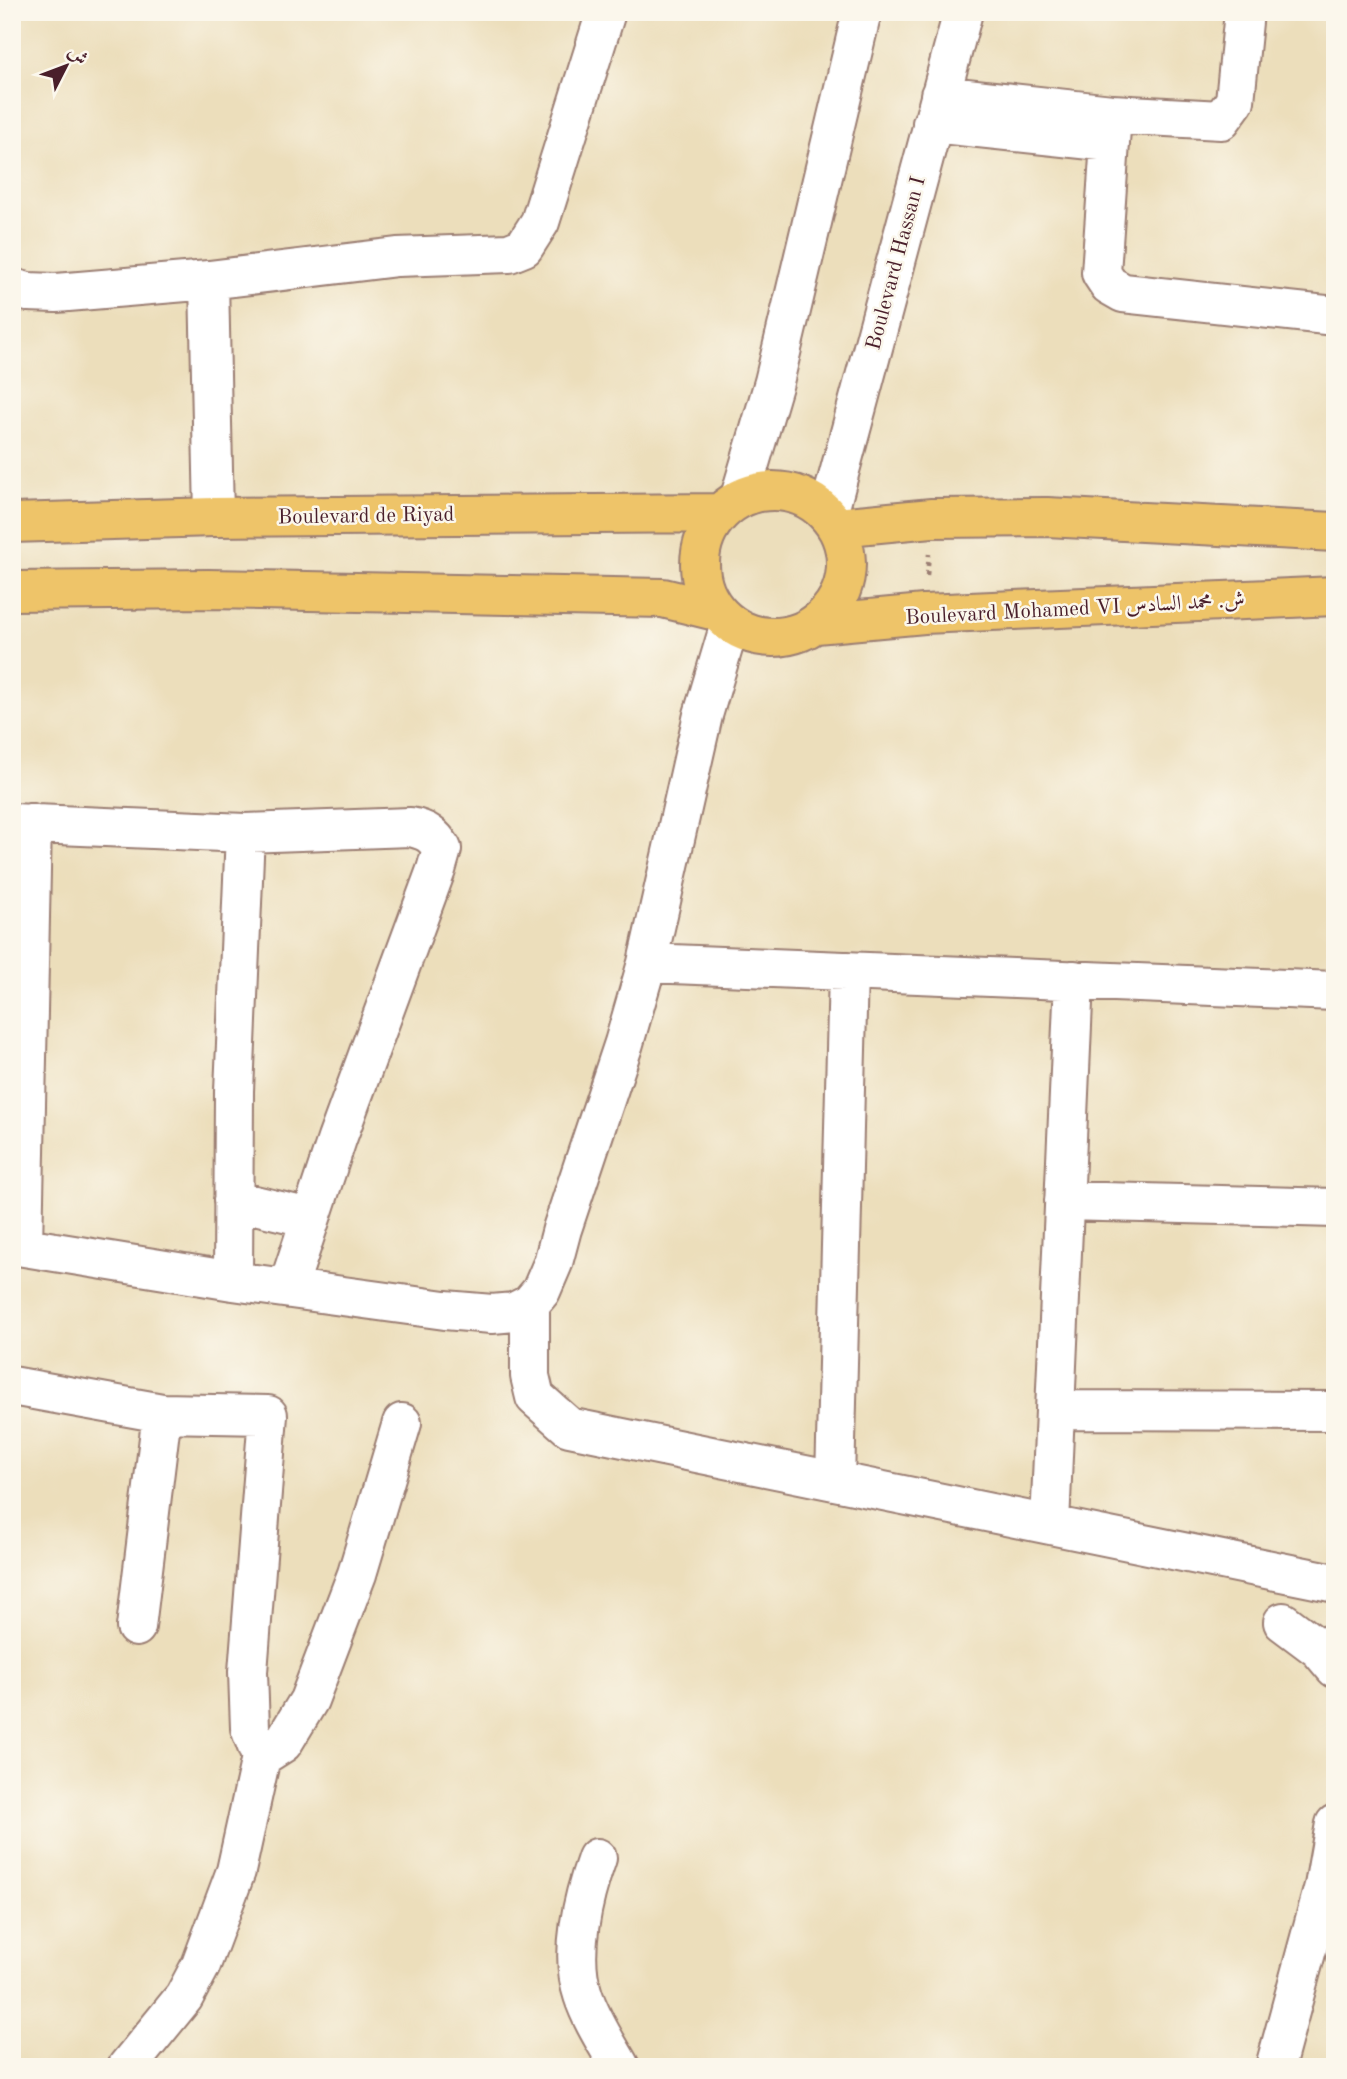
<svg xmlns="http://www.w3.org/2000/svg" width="1347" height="2079" font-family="'Old Standard TT',Amiri,serif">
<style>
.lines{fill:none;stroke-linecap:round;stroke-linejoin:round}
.minor-casing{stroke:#9b7e73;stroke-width:42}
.major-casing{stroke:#9b7e73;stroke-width:42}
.path{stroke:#9b7e73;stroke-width:4.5;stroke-dasharray:5 5;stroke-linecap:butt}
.minor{stroke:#fff;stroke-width:38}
.major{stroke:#eec469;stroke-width:38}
.labels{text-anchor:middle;stroke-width:5;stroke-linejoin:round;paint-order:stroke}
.street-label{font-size:21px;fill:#4a1f2b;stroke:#fbf7ec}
</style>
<rect width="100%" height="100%" fill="#fbf7ec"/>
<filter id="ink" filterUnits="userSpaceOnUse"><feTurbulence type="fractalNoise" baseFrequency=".0143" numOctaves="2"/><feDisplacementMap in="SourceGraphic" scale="14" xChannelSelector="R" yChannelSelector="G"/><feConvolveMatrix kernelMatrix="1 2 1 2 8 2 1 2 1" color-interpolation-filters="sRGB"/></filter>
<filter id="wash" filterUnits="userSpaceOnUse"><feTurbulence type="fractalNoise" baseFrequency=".00686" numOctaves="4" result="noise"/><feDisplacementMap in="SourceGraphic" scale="28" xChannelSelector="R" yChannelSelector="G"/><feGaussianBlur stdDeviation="1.57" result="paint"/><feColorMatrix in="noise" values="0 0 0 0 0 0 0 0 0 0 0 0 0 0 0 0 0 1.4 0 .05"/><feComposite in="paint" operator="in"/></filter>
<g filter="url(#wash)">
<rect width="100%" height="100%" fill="#ecdebb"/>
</g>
<g filter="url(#ink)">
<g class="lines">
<!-- minor casing -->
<g class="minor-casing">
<path id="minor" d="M 1244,12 L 1235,101 L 1221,120 L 1112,114 L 1101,273 L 1109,285 L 1123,293 L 1335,316
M 940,95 L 1112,114
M 932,123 L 1110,142
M 209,280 L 214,517
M 12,288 L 28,292 L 56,293 L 209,280 L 397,257 L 509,253 L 524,247 L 540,222 L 606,12
M 740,497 L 774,382 L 862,12
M 828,515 L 963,12
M 12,823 L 245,833 L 410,827 C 426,830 434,835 442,849 L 436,870 L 337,1139 L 288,1287
M 647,963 L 1335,991
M 233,1200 L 310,1218
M 1064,1201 L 1335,1208
M 12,1245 L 233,1281 L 445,1310 L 492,1314 L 514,1312 L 530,1304 L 541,1291 L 553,1263 L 562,1229 L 624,1043 L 647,963 L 703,715 L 730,624
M 23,1246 L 32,823
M 233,1281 L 234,1091 L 245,833
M 530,1304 L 530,1376 L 535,1397 L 569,1427 L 1335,1583
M 12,1386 L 162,1413 L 268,1415 L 248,1672 L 250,1728 L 261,1757 L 236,1871 L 201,1965 L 184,1997 L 127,2067
M 1055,1410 L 1335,1411
M 835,1481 L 848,971
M 1050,1524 L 1074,980
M 1283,1622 L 1319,1649 L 1335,1668
M 136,1627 L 162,1413
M 261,1757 L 283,1743 L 309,1700 L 357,1574 L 402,1423
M 597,1858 C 583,1897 569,1954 583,1995 C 591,2020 607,2044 620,2067
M 1275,2067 L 1324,1886 L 1335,1824"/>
</g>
<!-- major casing -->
<g class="major-casing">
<path id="major" d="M700 564a73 73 0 1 1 146 0a73 73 0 1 1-146 0Z
M 12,523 L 214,517 L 719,513
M 837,527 L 932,518 L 1047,517 L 1335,532
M 12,591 L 208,589 L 663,598 L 716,611
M 816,624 L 924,614 L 1335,596"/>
</g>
<!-- path -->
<path class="path" d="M 927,576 L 929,554"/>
<!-- minor -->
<use href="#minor" class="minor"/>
<!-- major -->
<use href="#major" class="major"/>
</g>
</g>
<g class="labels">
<!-- street labels -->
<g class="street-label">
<text transform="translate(895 263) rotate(-75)" y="7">Boulevard Hassan I</text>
<text transform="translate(366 515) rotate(-1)" y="7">Boulevard de Riyad</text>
<text transform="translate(1075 608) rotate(-3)" y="7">Boulevard Mohamed VI ش. محمد السادس</text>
</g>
</g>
<!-- margin -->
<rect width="1347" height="2079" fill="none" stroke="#fbf7ec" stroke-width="42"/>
<!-- north arrow -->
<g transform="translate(66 66) rotate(48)" stroke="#fbf7ec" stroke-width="5" paint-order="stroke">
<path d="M0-5L12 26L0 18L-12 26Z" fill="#4a1f2b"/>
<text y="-10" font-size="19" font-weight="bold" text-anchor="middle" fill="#4a1f2b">ش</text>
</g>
</svg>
